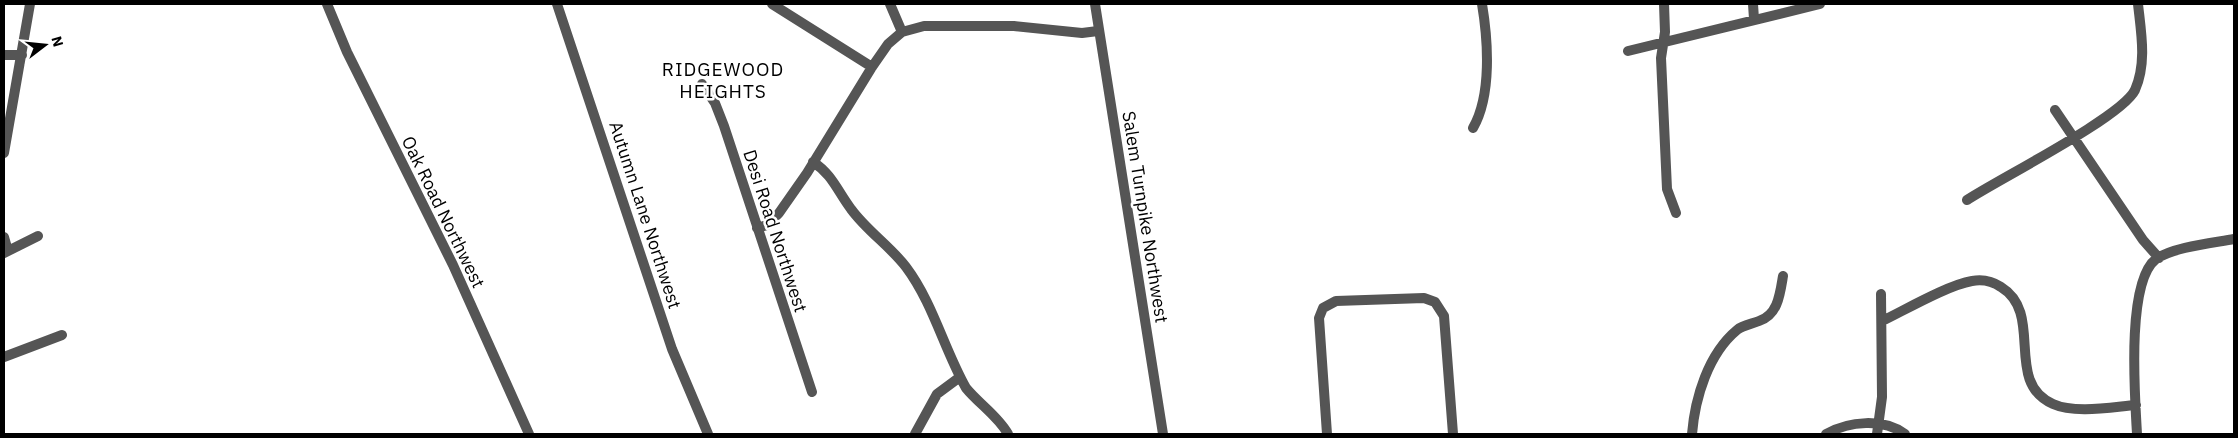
<svg xmlns="http://www.w3.org/2000/svg" width="2238" height="438" font-family="'IBM Plex Sans',sans-serif">
<style>
.lines{fill:none;stroke-linecap:round;stroke-linejoin:round}
.minor{stroke:#555;stroke-width:10}
.labels{text-anchor:middle;stroke-width:5;stroke-linejoin:round;paint-order:stroke}
.street-label{font-size:18px;fill:#000;stroke:#fff}
.neighbourhood-label{font-size:19px;letter-spacing:1px;fill:#000;stroke:#fff}
</style>
<rect width="100%" height="100%" fill="#fff"/>
<g class="lines">
<!-- minor -->
<path class="minor" d="M 327,4 L 347,52 L 453,265 L 529,434
M 557,4 L 672,349 L 708,434
M 772,4 L 872,67
M 890,4 L 902,32
M 1095,4 L 1163,434
M 1664,4 L 1665,32 L 1661,58 L 1667,189 L 1676,213
M 1753,4 L 1754,19
M 1628,51 L 1820,4
M 4,55 L 22,55
M 702,84 L 715,103 L 724,126 L 812,392
M 2055,110 L 2143,240 L 2159,258
M 1473,128 C 1492,95 1488,40 1482,4
M 4,153 L 30,4
M 813,162 C 832,174 838,192 851,209 C 867,231 890,246 906,267 C 933,303 944,349 966,388 C 979,404 998,416 1008,434
M 1967,200 C 1999,179 2122,117 2135,90 C 2147,63 2141,32 2138,4
M 757,228 L 767,225 L 779,213 L 807,173 L 872,67 L 888,44 L 902,32 L 924,26 L 1014,26 L 1082,33 L 1098,31
M 4,237 L 8,251
M 4,253 L 38,236
M 1882,321 C 1905,310 1948,285 1972,281 C 1983,279 1992,281 2001,287 C 2045,314 2003,382 2053,404 C 2075,414 2112,407 2136,405
M 4,357 L 62,335
M 915,434 L 937,394 L 960,377
M 1327,434 L 1319,318 L 1323,308 L 1336,301 L 1424,298 L 1435,302 L 1444,316 L 1453,434
M 1692,434 C 1695,398 1708,354 1737,330 C 1743,325 1752,324 1759,321 C 1778,315 1780,294 1783,276
M 1826,434 C 1849,421 1883,418 1905,434
M 1877,434 L 1882,397 L 1881,294
M 2137,434 C 2135,397 2126,282 2156,259 C 2174,247 2213,243 2234,239"/>
</g>
<g class="labels">
<!-- street labels -->
<g class="street-label">
<text transform="translate(443 212) rotate(64)" y="6">Oak Road Northwest</text>
<text transform="translate(645 215) rotate(72)" y="6">Autumn Lane Northwest</text>
<text transform="translate(1145 217) rotate(81)" y="6">Salem Turnpike Northwest</text>
<text transform="translate(775 231) rotate(72)" y="6">Desi Road Northwest</text>
</g>
<!-- neighbourhood labels -->
<g class="neighbourhood-label">
<text x="723" y="76">RIDGEWOOD<tspan x="723" dy="22">HEIGHTS</tspan></text>
</g>
</g>
<!-- border -->
<rect width="2238" height="438" fill="none" stroke="#000000" stroke-width="10"/>
<!-- north arrow -->
<g transform="translate(45 45) rotate(74)" stroke="#ffffff" stroke-width="4" paint-order="stroke">
<path d="M0-4L9 19L0 12L-9 19Z" fill="#000000"/>
<text y="-8" font-size="14" font-weight="bold" text-anchor="middle" fill="#000000">N</text>
</g>
</svg>
